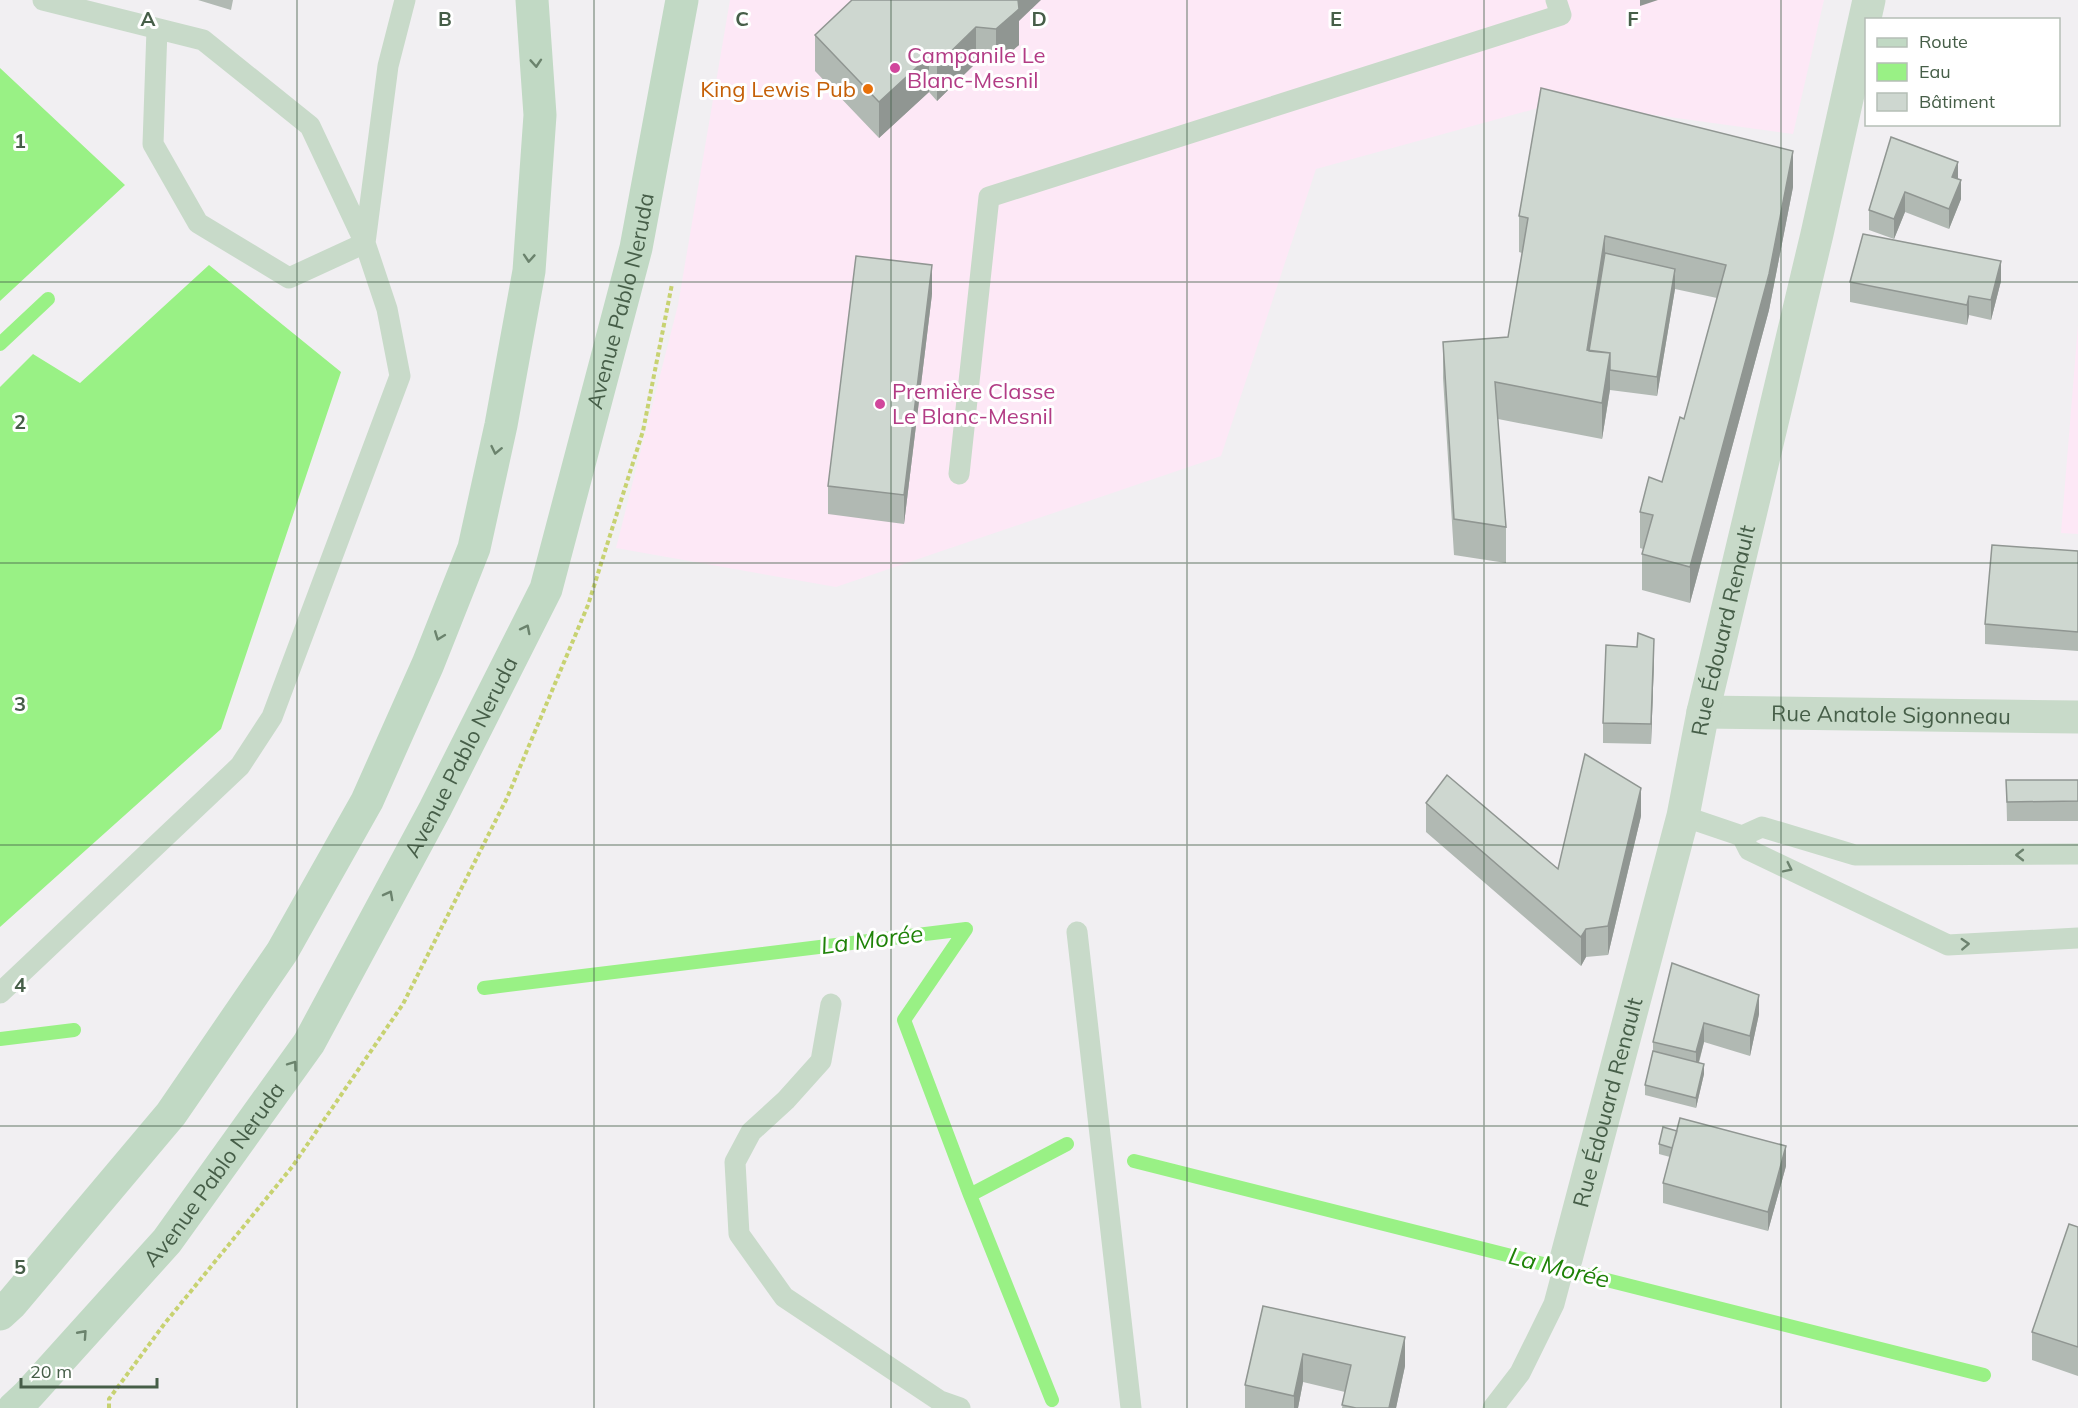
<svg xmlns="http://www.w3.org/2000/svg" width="2078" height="1408" font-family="Mulish,sans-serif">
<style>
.commercial{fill:#fde8f6}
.water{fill:#99f185}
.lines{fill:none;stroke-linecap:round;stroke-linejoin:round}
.stream{stroke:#99f185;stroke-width:14}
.path{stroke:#c7d271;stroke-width:4;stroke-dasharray:4.5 3;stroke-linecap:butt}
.service{stroke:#c8dac9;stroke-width:21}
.minor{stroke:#c8dac9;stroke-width:33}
.secondary{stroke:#c1d9c4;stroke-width:33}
.wall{fill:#b1b9b3}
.shaded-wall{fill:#909692}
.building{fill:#ced7d0;stroke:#909692;stroke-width:1.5}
.oneway{stroke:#6b836d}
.oneway2{stroke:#6d836f}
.grid{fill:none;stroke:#465e48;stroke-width:1.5;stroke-opacity:0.55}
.hotel-dot{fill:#d1479c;stroke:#fff;stroke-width:2}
.food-dot{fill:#e8710a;stroke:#fff;stroke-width:2}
.labels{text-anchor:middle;stroke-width:6;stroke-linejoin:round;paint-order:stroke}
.hotel-label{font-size:22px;fill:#b23c85;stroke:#fff;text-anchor:start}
.food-label{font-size:22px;fill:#c56008;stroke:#fff;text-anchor:end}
.street-label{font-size:22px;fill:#465e48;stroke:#fff}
.water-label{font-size:24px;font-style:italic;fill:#1e8207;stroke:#fff}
.grid-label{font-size:20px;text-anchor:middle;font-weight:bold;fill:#465e48;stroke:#fff;stroke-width:6;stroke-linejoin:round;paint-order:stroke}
</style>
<rect width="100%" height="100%" fill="#f1eff2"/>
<!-- commercial -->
<path class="commercial" d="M 730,0 L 1824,0 L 1793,134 L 1560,102 L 1316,169 L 1221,456 L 836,587 L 616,548 L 678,305 Z
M 2078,325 L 2078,534 L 2061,533 Z"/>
<!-- water -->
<path class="water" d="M 0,68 L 125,185 L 0,301 Z
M 209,265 L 341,372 L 221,729 L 0,927 L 0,387 L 33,354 L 80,383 Z"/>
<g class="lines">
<!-- stream -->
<path class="stream" d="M 0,344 L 48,299
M 484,988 L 966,929 L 904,1020 L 970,1195 L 1067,1144
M 0,1039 L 74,1030
M 1134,1161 L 1984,1375
M 970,1195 L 1052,1400"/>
<!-- path -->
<path class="path" d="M 109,1408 L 109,1399 L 165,1323 L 292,1167 L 403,1004 L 507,798 L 588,605 L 643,431 L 672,284"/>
<!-- service -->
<path class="service" d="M 157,29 L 153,144 L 198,223 L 289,278 L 365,243 L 388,66 L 405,0
M 959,474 L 989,197 L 1561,15 L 1556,0
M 1683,816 L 1742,836 L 1762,827 L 1855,855 L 2078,854
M 1742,836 L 1749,850 L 1948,945 L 2078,938
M 1077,932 L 1131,1408
M 0,993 L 240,766 L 272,717 L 400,376 L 387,309 L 365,243 L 310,126 L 203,40 L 43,0
M 831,1004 L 821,1061 L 786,1100 L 751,1132 L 735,1162 L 739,1234 L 784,1297 L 940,1401 L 960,1408
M 1493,1408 L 1520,1373 L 1554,1304 L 1566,1259"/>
<!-- minor -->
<g class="minor">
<path id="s1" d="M 1703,712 L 2078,717"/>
<path id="s2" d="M 1566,1259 L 1683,816 L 1703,712 L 1817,234 L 1869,0"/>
</g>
<!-- secondary -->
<g class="secondary">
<path d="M 0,1314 L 12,1303 L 171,1114 L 282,952 L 367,801 L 428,664 L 474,548 L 501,425 L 529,271 L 540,115 L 532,0"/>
<path id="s3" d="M 14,1408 L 28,1395 L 167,1241 L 309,1043 L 435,809 L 546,589 L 636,248 L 682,0"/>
</g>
</g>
<!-- wall -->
<path class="wall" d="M 198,0 L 233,0 L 231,10 Z
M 1019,21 L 1019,45 L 996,65 L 976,63 L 937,101 L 929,92 L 879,138 L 815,71 L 815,35 Z
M 1891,137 L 1958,179 L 1961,199 L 1949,229 L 1905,212 L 1894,239 L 1869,230 L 1869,210 Z
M 1793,187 L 1769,310 L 1690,603 L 1642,590 L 1642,554 L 1643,549 L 1640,548 L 1640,512 L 1662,482 L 1684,419 L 1717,298 L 1675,289 L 1657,396 L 1610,390 L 1602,439 L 1498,419 L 1506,527 L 1506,563 L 1454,555 L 1443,378 L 1443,342 L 1508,337 L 1522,253 L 1519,252 L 1519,216 Z
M 2001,281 L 1991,320 L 1969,315 L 1967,325 L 1850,302 L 1850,282 Z
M 932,294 L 904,524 L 828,514 L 828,486 Z
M 2078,551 L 2078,651 L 1985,644 L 1985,624 Z
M 1654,659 L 1651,744 L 1603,743 L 1603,723 Z
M 2006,780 L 2078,780 L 2078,821 L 2007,821 Z
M 1426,803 L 1558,869 L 1641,816 L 1608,955 L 1586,957 L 1581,966 L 1426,832 Z
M 1672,963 L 1759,1014 L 1750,1056 L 1704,1042 L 1699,1063 L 1704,1074 L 1696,1108 L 1645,1095 L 1645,1085 L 1653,1051 L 1653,1042 Z
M 1659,1144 L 1786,1166 L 1768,1231 L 1663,1203 L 1663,1183 L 1670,1157 L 1659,1154 Z
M 2078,1227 L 2078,1376 L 2032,1360 L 2032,1332 Z
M 1263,1306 L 1405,1366 L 1396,1408 L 1342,1408 L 1345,1392 L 1303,1382 L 1298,1408 L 1245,1408 L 1245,1385 Z"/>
<!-- shaded-wall -->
<path class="shaded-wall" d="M 1017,0 L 1041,0 L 1019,21 L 1019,45 L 996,65 L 996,29 Z
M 1640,0 L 1658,0 L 1640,6 Z
M 976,27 L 976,63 L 937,101 L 937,65 Z
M 929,56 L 929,92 L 879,138 L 879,102 Z
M 1793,151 L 1793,187 L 1769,310 L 1690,603 L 1690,567 Z
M 1958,162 L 1958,182 L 1952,177 Z
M 1961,180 L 1961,199 L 1949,229 L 1949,209 Z
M 1905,192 L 1905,212 L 1894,239 L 1894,219 Z
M 1605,236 L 1605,272 L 1590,367 L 1587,350 Z
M 2001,261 L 2001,281 L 1991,320 L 1991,300 Z
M 932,265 L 932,294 L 904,524 L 904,495 Z
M 1675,269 L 1675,289 L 1657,396 L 1657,377 Z
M 1969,296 L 1969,315 L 1967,325 L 1967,305 Z
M 1610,353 L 1610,389 L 1602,439 L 1602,403 Z
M 1654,639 L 1654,659 L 1651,744 L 1651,724 Z
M 1641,788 L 1641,816 L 1608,955 L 1608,926 Z
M 1586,929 L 1586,957 L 1581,966 L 1581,937 Z
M 1759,995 L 1759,1014 L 1750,1056 L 1750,1036 Z
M 1704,1023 L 1704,1042 L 1696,1072 L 1696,1052 Z
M 1704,1064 L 1704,1074 L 1696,1108 L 1696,1098 Z
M 1786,1146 L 1786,1166 L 1768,1231 L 1768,1212 Z
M 1405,1337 L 1405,1366 L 1396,1408 L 1389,1408 Z
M 1303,1354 L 1303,1382 L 1298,1408 L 1294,1408 L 1294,1396 Z"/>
<!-- building -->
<path class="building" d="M 852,0 L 1018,0 L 1019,9 L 996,29 L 976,27 L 937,65 L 929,56 L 879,102 L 815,35 Z
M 1541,88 L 1793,151 L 1769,274 L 1690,567 L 1642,554 L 1653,515 L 1640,512 L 1649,477 L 1662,482 L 1680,417 L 1684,419 L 1726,265 L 1605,236 L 1587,350 L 1610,353 L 1602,403 L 1495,382 L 1506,527 L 1454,519 L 1443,342 L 1508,337 L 1528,218 L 1519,216 Z
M 1891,137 L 1958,162 L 1952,177 L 1961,180 L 1949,209 L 1905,192 L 1894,219 L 1869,210 Z
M 1863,234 L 2001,261 L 1991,300 L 1969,296 L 1967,305 L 1850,282 Z
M 1605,253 L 1675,269 L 1657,377 L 1610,370 L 1610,353 L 1589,351 Z
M 856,256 L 932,265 L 904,495 L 828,486 Z
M 1992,545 L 2078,551 L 2078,632 L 1985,624 Z
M 1638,633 L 1654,639 L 1651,724 L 1603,723 L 1606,645 L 1637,647 Z
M 1585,754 L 1641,788 L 1608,926 L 1586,929 L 1581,937 L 1426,803 L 1447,775 L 1558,869 Z
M 2006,780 L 2078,780 L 2078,801 L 2007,802 Z
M 1672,963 L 1759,995 L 1750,1036 L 1704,1023 L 1696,1052 L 1653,1042 Z
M 1653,1051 L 1704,1064 L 1696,1098 L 1645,1085 Z
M 1680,1118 L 1786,1146 L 1768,1212 L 1663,1183 Z
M 1663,1127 L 1677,1131 L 1672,1148 L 1659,1144 Z
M 2069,1224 L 2078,1227 L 2078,1347 L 2032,1332 Z
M 1263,1306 L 1405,1337 L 1389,1408 L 1356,1408 L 1342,1405 L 1351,1365 L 1303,1354 L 1294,1396 L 1245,1385 Z"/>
<!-- one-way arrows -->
<defs><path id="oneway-chevron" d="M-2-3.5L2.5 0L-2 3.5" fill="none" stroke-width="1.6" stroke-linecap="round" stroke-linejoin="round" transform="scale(1.5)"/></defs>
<g class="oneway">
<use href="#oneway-chevron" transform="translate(536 63) rotate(86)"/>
<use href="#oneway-chevron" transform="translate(529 258) rotate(94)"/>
<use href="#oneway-chevron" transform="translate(496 450) rotate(102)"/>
<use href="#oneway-chevron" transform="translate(526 629) rotate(-63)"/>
<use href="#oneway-chevron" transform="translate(439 636) rotate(111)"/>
<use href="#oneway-chevron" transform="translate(389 895) rotate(-62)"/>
<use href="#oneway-chevron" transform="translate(293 1065) rotate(-54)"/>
<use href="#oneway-chevron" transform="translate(83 1334) rotate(-48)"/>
</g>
<g class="oneway2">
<use href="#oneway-chevron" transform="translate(2020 855) rotate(180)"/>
<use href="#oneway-chevron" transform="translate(1788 868) rotate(26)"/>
<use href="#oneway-chevron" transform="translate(1965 944) rotate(-3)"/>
</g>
<!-- grid -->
<path class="grid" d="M 297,0 L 297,1408M 594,0 L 594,1408M 891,0 L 891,1408M 1187,0 L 1187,1408M 1484,0 L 1484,1408M 1781,0 L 1781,1408M 0,282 L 2078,282M 0,563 L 2078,563M 0,845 L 2078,845M 0,1126 L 2078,1126"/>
<!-- markers -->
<g class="hotel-dot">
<circle cx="895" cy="68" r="6"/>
<circle cx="880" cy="404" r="6"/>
</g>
<circle class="food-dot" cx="868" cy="89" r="6"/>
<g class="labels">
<!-- hotel labels -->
<g class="hotel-label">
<text x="907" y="63">Campanile Le<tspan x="907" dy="25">Blanc-Mesnil</tspan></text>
<text x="892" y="399">Première Classe<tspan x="892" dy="25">Le Blanc-Mesnil</tspan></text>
</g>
<!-- food labels -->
<g class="food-label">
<text x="856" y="97">King Lewis Pub</text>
</g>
<!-- street labels -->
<g class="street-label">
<text dy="8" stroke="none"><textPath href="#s3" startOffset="1280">Avenue Pablo Neruda</textPath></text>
<text dy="8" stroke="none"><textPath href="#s2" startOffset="648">Rue Édouard Renault</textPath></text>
<text dy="8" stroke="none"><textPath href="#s1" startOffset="188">Rue Anatole Sigonneau</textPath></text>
<text dy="8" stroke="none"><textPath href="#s3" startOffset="794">Avenue Pablo Neruda</textPath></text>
<text dy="8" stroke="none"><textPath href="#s2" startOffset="162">Rue Édouard Renault</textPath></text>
<text dy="8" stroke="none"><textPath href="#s3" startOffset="308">Avenue Pablo Neruda</textPath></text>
</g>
<!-- water labels -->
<g class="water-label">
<text transform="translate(872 940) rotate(-7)" y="8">La Morée</text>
<text transform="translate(1559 1268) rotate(14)" y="8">La Morée</text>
</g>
</g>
<g class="grid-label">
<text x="148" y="26">A</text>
<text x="445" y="26">B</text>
<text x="742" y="26">C</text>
<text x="1039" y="26">D</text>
<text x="1336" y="26">E</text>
<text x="1633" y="26">F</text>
<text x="20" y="148">1</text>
<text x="20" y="429">2</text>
<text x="20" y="711">3</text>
<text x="20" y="992">4</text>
<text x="20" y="1274">5</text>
</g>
<!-- legend -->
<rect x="1865" y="18" width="195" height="108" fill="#ffffff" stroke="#b5bfb6" stroke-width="1.5"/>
<rect x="1877" y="38" width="30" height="9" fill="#c1d9c4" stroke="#b5bfb6" stroke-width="1.5"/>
<text x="1919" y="48" font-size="18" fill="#465e48">Route</text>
<rect x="1877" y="63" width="30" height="18" fill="#99f185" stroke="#b5bfb6" stroke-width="1.5"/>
<text x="1919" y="78" font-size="18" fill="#465e48">Eau</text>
<rect x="1877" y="93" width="30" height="18" fill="#ced7d0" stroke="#b5bfb6" stroke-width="1.5"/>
<text x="1919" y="108" font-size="18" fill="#465e48">Bâtiment</text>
<!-- scale -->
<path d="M21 1378v9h136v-9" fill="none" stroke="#465e48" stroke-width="3"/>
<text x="30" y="1378" font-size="18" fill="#465e48" stroke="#ffffff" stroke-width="4.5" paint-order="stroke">20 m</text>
</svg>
